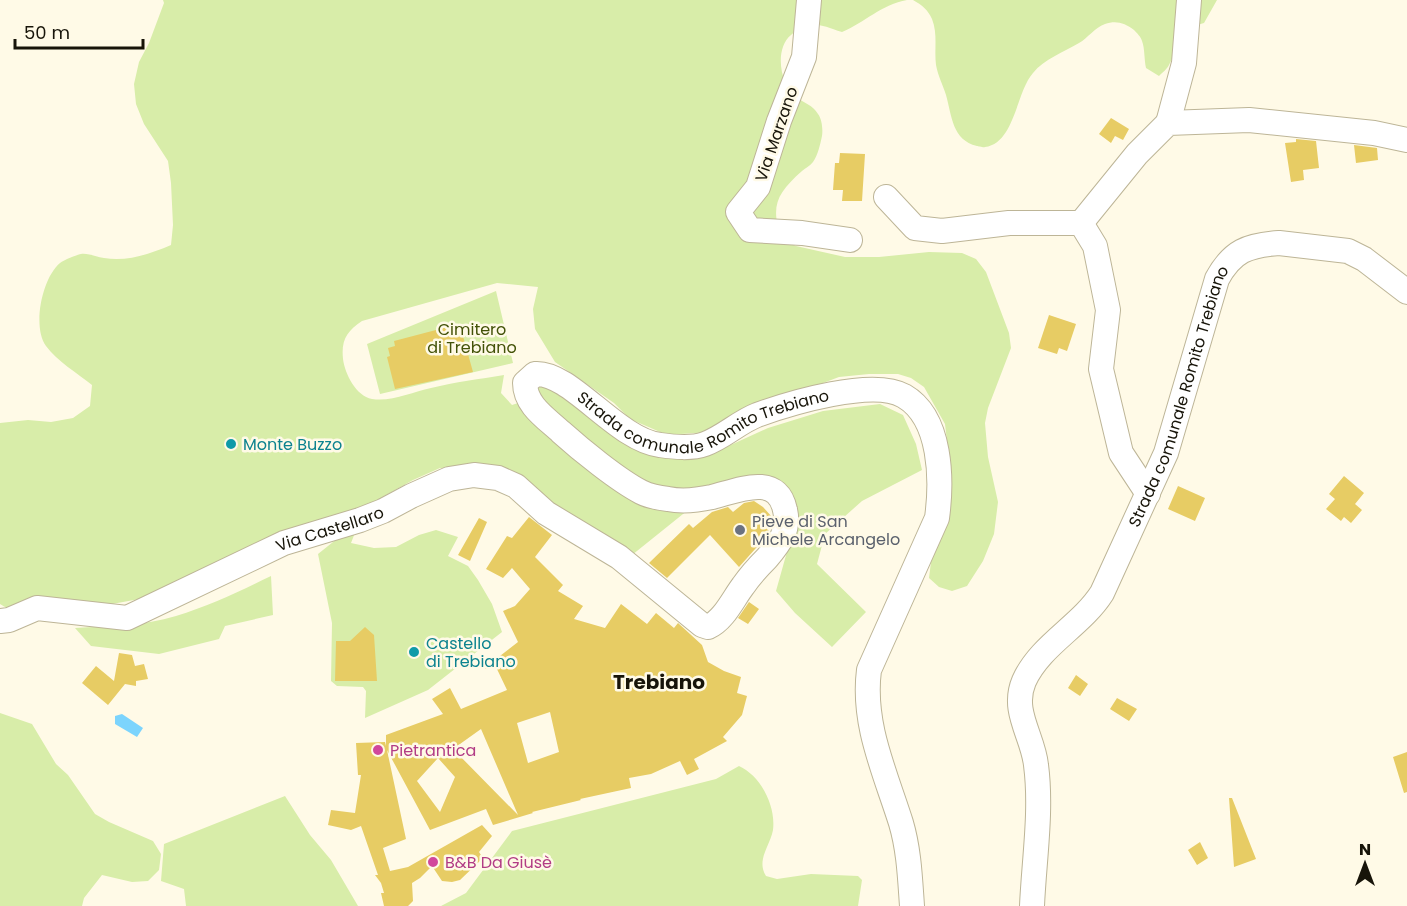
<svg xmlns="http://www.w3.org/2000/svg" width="1407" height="906" font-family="Poppins,sans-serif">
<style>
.green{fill:#d8eda9}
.water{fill:#7cd4fd}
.building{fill:#e7cc64;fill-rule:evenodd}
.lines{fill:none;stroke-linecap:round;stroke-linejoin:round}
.minor-casing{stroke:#bdb597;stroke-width:26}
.minor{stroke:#fff;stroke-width:24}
.culture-dot{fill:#0f9aa8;stroke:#fffae7;stroke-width:2}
.worship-dot{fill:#6b7280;stroke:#fffae7;stroke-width:2}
.hotel-dot{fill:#d1479c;stroke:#fffae7;stroke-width:2}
.labels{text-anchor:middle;stroke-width:5;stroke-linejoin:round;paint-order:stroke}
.street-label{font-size:16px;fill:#171409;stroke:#fffae7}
.park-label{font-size:16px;fill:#435208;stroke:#fffae7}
.culture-label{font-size:16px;fill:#0d838f;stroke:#fffae7;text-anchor:start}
.worship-label{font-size:16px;fill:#5b616d;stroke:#fffae7;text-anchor:start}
.hotel-label{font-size:16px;fill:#b23c85;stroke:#fffae7;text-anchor:start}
.quarter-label{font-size:20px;font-weight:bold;fill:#171409;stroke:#fffae7}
</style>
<rect width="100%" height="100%" fill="#fffae7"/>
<!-- green -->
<path class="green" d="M 163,0 L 907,0 C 882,4 864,23 842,32 C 820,25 810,18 791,35 C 774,49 780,85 796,97 C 804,103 813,105 818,114 C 822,119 823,130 822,136 C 820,145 818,155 813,162 C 810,166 805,168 802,171 C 776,194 770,207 782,239 L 796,246 L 845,257 L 879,257 L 929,252 L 962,253 L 976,259 L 986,272 L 1009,333 L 1011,348 L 988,408 L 985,423 L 988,457 L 998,502 L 994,534 L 983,561 L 967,586 L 952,591 L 939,587 L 929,578 L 931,562 L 952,484 L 945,424 L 924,387 L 911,378 L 898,374 L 869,374 L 839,377 L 749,411 L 709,432 L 667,435 L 630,419 L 614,403 L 555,362 L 535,329 L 533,309 L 538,287 L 497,283 L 362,321 C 347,331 341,340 343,359 C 345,374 356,396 372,399 C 392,402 412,392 431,388 C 455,382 480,379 504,375 L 501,393 L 512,405 L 521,402 L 688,510 L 632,555 L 494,466 L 440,468 L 413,480 L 361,509 L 360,520 L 351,543 L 374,548 L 396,547 L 419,535 L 436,530 L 458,537 L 448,556 L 468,566 L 478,580 L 492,604 L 502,632 L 428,690 L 365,718 L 366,691 L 363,687 L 337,686 L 331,681 L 332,623 L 318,554 L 358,522 L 145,598 L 101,606 L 10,610 L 0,604 L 0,423 L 28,420 L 51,422 L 73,418 L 90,406 L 92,385 C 77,373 57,361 46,346 C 32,327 42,278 60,263 C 64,260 76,255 81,254 C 88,253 97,257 104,258 C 127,262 150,254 171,245 L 173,225 L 171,183 L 168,161 L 144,124 L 136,104 L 134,84 L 139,62 L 149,43 L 164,3 Z
M 913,0 L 1217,0 L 1204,23 C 1165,33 1184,40 1169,65 C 1167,69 1162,73 1159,76 L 1146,68 C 1144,59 1145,49 1142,41 C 1141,37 1137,33 1134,30 C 1125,23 1116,20 1105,24 C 1094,28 1088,38 1079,43 C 1064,52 1044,59 1033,73 C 1016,92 1015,143 985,147 C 984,148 978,146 977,146 C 952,140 952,116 946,95 C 943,85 938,76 936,65 C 934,50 938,34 932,19 C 928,10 922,5 913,0 Z
M 496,291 L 513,363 L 380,394 L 367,344 Z
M 543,384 L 629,444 L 711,454 L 768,428 L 823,411 L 880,404 L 903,415 L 916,444 L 922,470 L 862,501 L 825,534 L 817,564 L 866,612 L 832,647 L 795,613 L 776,591 L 790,541 L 787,497 L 675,490 L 649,483 L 623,468 L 541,404 L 537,388 Z
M 271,576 L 273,615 L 225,626 L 219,639 L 159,654 L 91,646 L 75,628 C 109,626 144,626 176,616 C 209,606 240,591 271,576 Z
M 0,713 L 32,724 L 56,764 L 68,775 L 95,814 L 109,822 L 153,841 L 161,854 L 159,870 L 148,881 L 132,882 L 102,875 L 84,898 L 82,906 L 0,906 Z
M 739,766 C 761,776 776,806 773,830 C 770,846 756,860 766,876 L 777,879 L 811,874 L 858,876 L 862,880 L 858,906 L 441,906 L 466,893 L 512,831 L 716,779 Z
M 285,796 L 310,835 L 331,860 L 358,906 L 186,906 L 184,889 L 161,881 L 164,844 Z"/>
<!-- water -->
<path class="water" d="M 122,714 L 143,728 L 137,737 L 115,724 L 115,716 Z"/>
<!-- building -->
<path class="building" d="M 1111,118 L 1129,129 L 1123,140 L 1115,136 L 1111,143 L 1099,134 Z
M 1296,139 L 1316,141 L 1319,168 L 1303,170 L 1304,180 L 1291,182 L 1285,143 L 1296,142 Z
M 1354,145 L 1377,148 L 1378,160 L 1356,163 Z
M 840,153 L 865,154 L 862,201 L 842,201 L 843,190 L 833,190 L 835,163 L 839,163 Z
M 1049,315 L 1076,324 L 1067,351 L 1059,348 L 1057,354 L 1038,348 Z
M 455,325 L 456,331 L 461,329 L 473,372 L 395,389 L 387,357 L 390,356 L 388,348 L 395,346 L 394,341 Z
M 1344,476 L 1364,493 L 1355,504 L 1362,510 L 1351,523 L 1344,517 L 1341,521 L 1326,509 L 1335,499 L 1329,494 Z
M 1178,486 L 1205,498 L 1195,521 L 1168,509 Z
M 754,501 L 763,507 L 772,517 L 772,522 L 766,528 L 769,531 L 764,539 L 739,567 L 710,535 L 667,578 L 649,563 L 689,524 L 693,528 L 712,512 L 728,507 L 733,512 L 744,503 Z
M 529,517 L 552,535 L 535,557 L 563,585 L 558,591 L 583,606 L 574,619 L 605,628 L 621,604 L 647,624 L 656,613 L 674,628 L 678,623 L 702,645 L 708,662 L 724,671 L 741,677 L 737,693 L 747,696 L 742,715 L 723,737 L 727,741 L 694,759 L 699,769 L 687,775 L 680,761 L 651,774 L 629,778 L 631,788 L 580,799 L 581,800 L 532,812 L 533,813 L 493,825 L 486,809 L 430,830 L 387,750 L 406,839 L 383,848 L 390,871 L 408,867 L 482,825 L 492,836 L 479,852 L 483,858 L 460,880 L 452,882 L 442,881 L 432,866 L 420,878 L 412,883 L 413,901 L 408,906 L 384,906 L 381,893 L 384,893 L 381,883 L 375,875 L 378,875 L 361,826 L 351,830 L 328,825 L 331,810 L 355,813 L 361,775 L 358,775 L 356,743 L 385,742 L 386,746 L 386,735 L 443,714 L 432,699 L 450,688 L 461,709 L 507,690 L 496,667 L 483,669 L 518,642 L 503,611 L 515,606 L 530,589 L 512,568 L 503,578 L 486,569 L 507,536 L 512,538 ZM 550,712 L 559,752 L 528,763 L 517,723 ZM 481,729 L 518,815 L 453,749 ZM 438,758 L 455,777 L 440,812 L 417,781 Z
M 479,518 L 487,522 L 470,561 L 458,555 Z
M 749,602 L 759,609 L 748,624 L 738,618 Z
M 365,627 L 374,635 L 377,681 L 335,681 L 336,641 L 350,641 Z
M 119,653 L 132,655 L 135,666 L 144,664 L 148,679 L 136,681 L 136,686 L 125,684 L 108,705 L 82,683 L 96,666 L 114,681 Z
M 1076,675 L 1088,684 L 1080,696 L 1068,688 Z
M 1117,698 L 1137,709 L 1129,721 L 1110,709 Z
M 1407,752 L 1407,792 L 1404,793 L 1393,757 Z
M 1229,798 L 1232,798 L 1256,859 L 1234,867 Z
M 1200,842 L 1208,858 L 1197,865 L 1188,850 Z"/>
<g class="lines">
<!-- minor casing -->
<g class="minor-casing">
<g id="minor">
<path d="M 809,0 L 804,57 L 779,121 L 758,187 L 738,212 L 750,230 L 802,233 L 850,240"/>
<path d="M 1168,123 L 1184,63 L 1189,0"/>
<path d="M 886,197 L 915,228 L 942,231 L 1009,223 L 1081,223 L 1095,246 L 1108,310 L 1101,369 L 1121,453 L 1148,494"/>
<path d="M 1081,223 L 1137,154 L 1168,123 L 1249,120 L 1374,133 L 1407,140"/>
<path id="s1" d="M 0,621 L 9,620 L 37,608 L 127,618 L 284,543 L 360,520 L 383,511 L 411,496 L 449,479 L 474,475 L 498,478 L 516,486 L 546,513 L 619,557 L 702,625 L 708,627 C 724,620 733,599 743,586 C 750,576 758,567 767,558 C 779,544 790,530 785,510 C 777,472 737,491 712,497 C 698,500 683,502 668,499 C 659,498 649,496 641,492 C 618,480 581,450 561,432 C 546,418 525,405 525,383 L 535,374 C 570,371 617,440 660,445 C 674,447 691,449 705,444 C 724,437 739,422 757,415 C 790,403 873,378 904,396 C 942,418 942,481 937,518 L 869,670 C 862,724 885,772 901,823 C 909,850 910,878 912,906"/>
<path id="s2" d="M 1032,906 C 1034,860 1042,811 1036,765 C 1033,736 1011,711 1024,681 C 1040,645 1081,626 1102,593 L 1166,453 L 1217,279 C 1232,251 1248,245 1279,243 L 1348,251 L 1364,259 L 1407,292"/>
</g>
</g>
<!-- minor -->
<use href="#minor" class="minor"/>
</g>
<!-- markers -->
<g class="culture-dot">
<circle cx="231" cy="444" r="6"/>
<circle cx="414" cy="652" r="6"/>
</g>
<circle class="worship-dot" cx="740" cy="530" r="6"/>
<g class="hotel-dot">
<circle cx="378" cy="750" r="6"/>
<circle cx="433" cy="862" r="6"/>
</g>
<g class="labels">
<!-- street labels -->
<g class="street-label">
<text transform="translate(776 134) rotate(-71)" y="6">Via Marzano</text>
<text dy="6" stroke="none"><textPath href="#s1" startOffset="1458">Strada comunale Romito Trebiano</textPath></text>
<text dy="6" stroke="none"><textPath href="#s2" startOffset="558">Strada comunale Romito Trebiano</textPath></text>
<text dy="6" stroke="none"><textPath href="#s1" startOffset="352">Via Castellaro</textPath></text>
</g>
<!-- park labels -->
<g class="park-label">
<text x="472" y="335">Cimitero<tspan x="472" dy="18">di Trebiano</tspan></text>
</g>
<!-- culture labels -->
<g class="culture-label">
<text x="243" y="450">Monte Buzzo</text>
<text x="426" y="649">Castello<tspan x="426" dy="18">di Trebiano</tspan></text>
</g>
<!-- worship labels -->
<g class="worship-label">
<text x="752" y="527">Pieve di San<tspan x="752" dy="18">Michele Arcangelo</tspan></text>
</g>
<!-- hotel labels -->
<g class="hotel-label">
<text x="390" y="756">Pietrantica</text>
<text x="445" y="868">B&amp;B Da Giusè</text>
</g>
<!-- quarter labels -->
<g class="quarter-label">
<text x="659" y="689">Trebiano</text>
</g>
</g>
<!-- north arrow -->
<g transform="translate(1365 864)" stroke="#fffae7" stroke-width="4.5" paint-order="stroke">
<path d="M0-4.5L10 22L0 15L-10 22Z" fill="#171409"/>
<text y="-9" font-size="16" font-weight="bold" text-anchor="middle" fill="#171409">N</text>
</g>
<!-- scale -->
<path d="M15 39v9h128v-9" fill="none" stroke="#171409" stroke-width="3"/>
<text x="24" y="39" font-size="18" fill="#171409" stroke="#fffae7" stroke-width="4.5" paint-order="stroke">50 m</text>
</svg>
